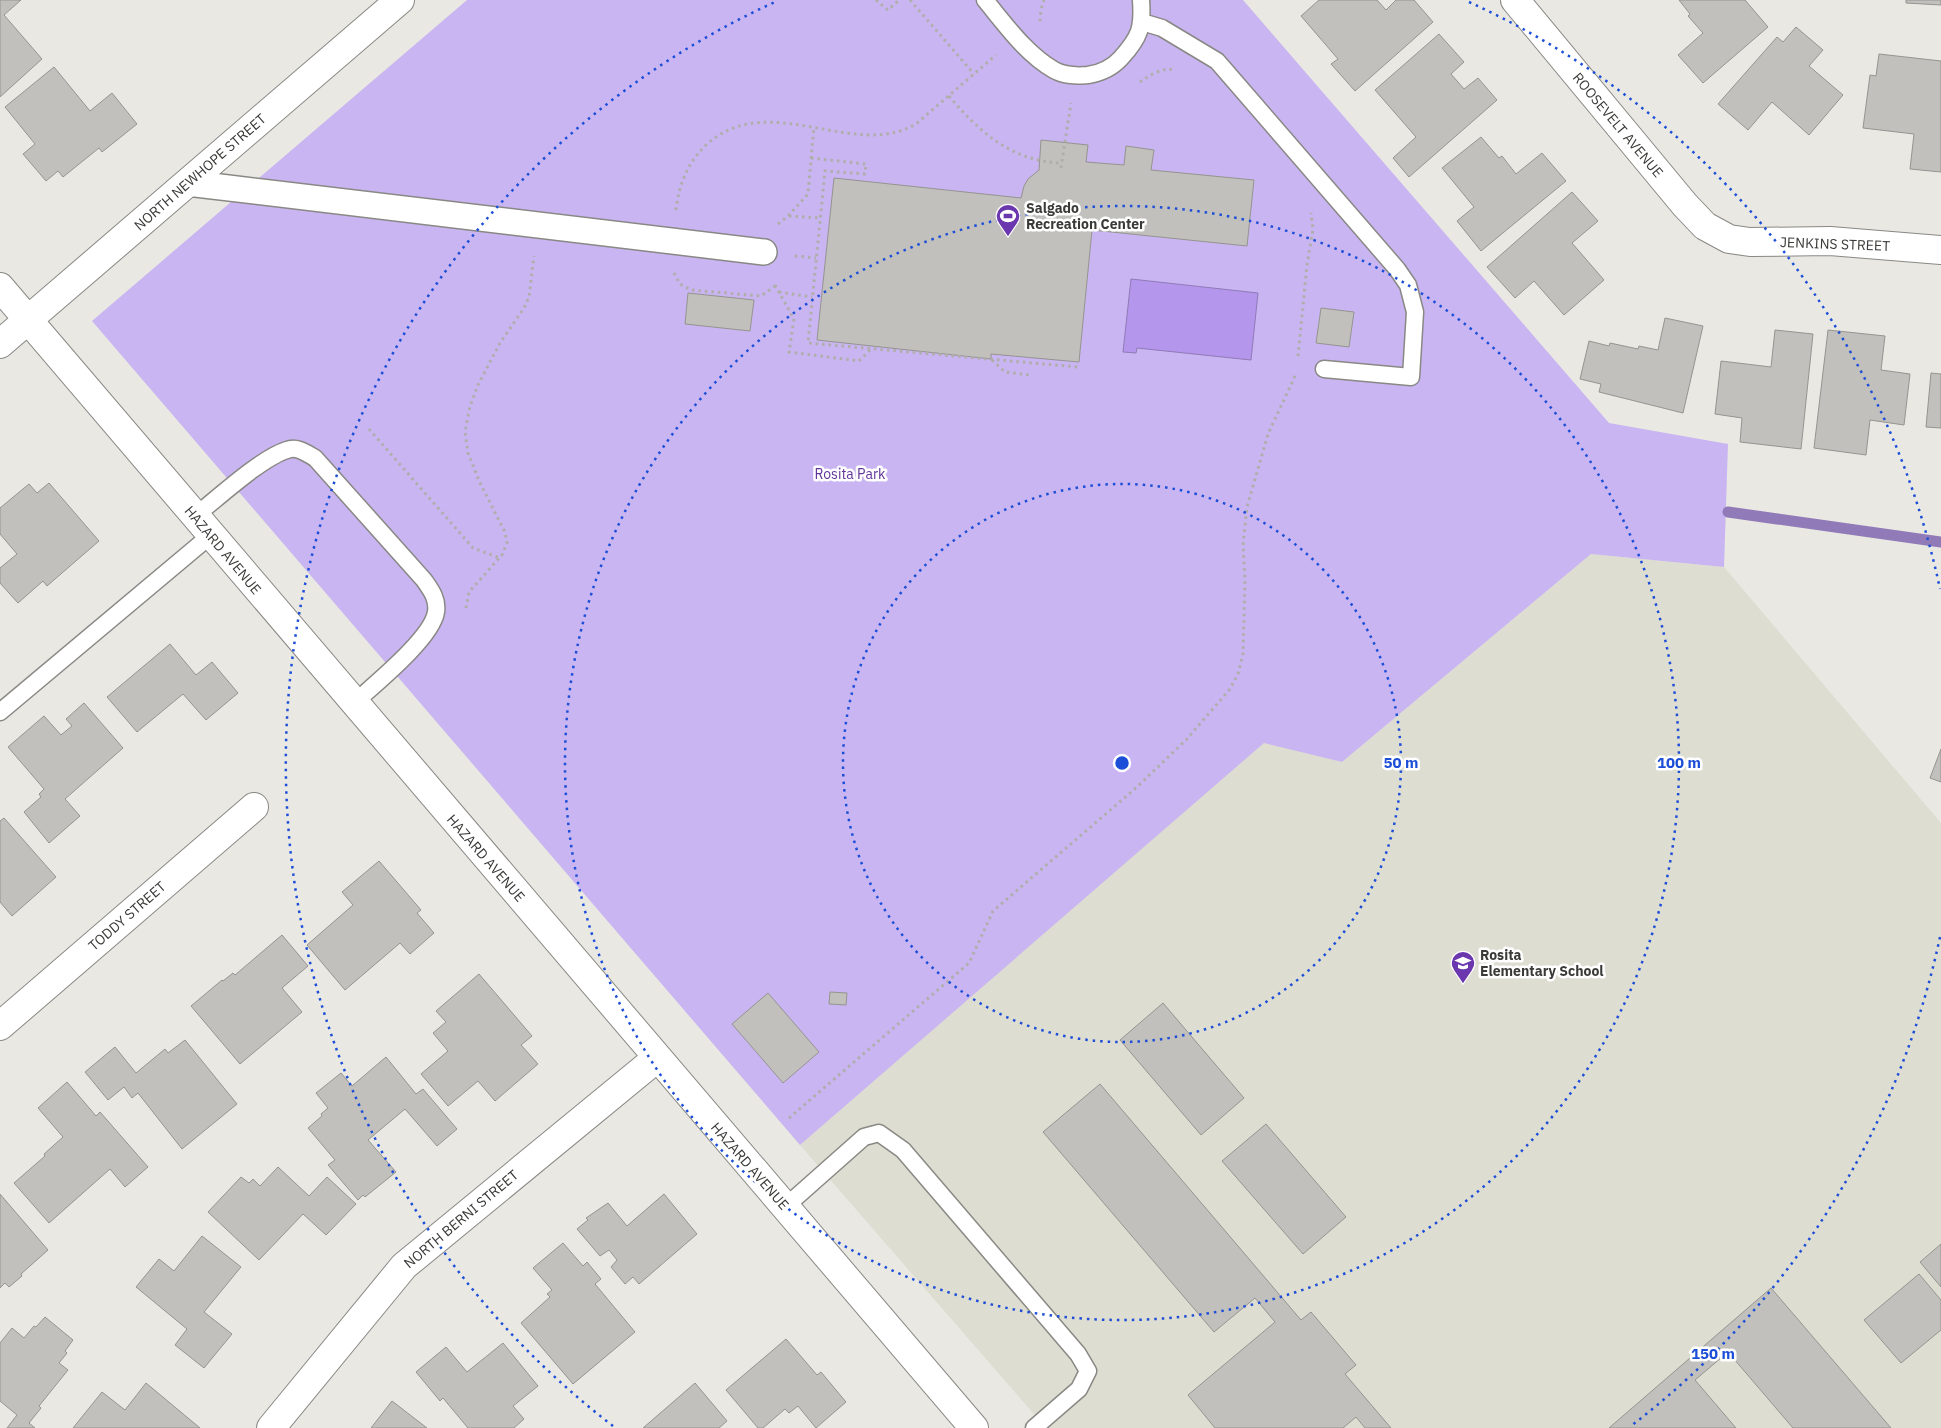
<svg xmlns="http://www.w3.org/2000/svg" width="1941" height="1428" font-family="'IBM Plex Sans',sans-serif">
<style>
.built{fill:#deddd1}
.green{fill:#c9b5f1}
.water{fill:#b596ed;stroke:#907ab7}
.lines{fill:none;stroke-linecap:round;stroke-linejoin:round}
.stream{stroke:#907ab7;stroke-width:11}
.building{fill:#c1c0bc;stroke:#959490}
.service-casing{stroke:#898884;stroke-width:19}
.pedestrian-casing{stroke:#898884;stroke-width:28}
.minor-casing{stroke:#898884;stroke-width:30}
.tertiary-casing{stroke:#898884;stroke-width:30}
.path{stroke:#afaeaa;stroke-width:3;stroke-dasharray:2.5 4;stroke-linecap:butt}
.service{stroke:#fff;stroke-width:16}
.pedestrian{stroke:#fff;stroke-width:25}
.minor{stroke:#fff;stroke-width:28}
.tertiary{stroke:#fff;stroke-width:28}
.ring{fill:none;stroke:#1d4ed8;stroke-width:2.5;stroke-dasharray:2.5 5}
.labels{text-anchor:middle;stroke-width:5;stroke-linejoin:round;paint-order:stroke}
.street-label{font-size:14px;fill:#3a3a38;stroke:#fff}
.poi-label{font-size:14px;font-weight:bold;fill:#3a3a38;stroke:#fff;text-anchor:start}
.park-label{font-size:14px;fill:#60359a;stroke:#fff}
.centre{fill:#1d4ed8;stroke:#fff;stroke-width:2.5}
.ring-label{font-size:15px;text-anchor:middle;font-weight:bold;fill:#1d4ed8;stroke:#fff;stroke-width:5;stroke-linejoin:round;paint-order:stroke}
</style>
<rect width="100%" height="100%" fill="#e9e8e3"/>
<!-- built -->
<path class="built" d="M 1591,554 L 1724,567 L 1941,823 L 1941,1428 L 1046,1428 L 800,1145 L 1264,742 L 1342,762 Z"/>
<!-- green -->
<path class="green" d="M 467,0 L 1243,0 L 1609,423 L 1728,444 L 1724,567 L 1591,554 L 1342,762 L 1264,743 L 800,1145 L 92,321 Z"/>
<!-- water -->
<path class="water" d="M 1131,279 L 1258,293 L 1251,360 L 1137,348 L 1136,353 L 1123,352 Z"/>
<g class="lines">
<!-- stream -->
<path class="stream" d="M 1728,512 L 1941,542"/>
</g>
<!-- building -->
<path class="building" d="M 0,0 L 21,0 L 4,15 L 42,59 L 0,97 Z
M 1319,0 L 1377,0 L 1386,10 L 1396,0 L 1414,0 L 1433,22 L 1355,91 L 1331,64 L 1338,59 L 1301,16 Z
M 1679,0 L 1745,0 L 1768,27 L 1703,83 L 1678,55 L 1703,33 L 1688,16 L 1690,14 Z
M 1906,0 L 1941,0 L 1941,5 L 1906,3 Z
M 1796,27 L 1823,50 L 1809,66 L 1843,95 L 1809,135 L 1772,102 L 1748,130 L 1718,104 L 1777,37 L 1783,42 Z
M 1439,34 L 1464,62 L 1451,74 L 1464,89 L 1478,78 L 1497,100 L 1409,177 L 1393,158 L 1416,137 L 1375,90 Z
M 1879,54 L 1941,61 L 1941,172 L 1910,169 L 1914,134 L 1863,128 L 1870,75 L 1876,76 Z
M 54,67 L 90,111 L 112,93 L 137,124 L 102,152 L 99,148 L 63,177 L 58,171 L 46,181 L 23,154 L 35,144 L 5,107 Z
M 1481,137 L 1499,158 L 1502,156 L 1516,174 L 1542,153 L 1566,181 L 1481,251 L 1457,221 L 1474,207 L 1442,168 Z
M 1041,140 L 1088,145 L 1086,162 L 1124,165 L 1126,146 L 1154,150 L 1151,170 L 1254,180 L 1247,246 L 1092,230 L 1079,362 L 991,354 L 991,359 L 817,340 L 834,178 L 1021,198 L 1024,186 L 1028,179 L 1039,170 Z
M 1572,192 L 1598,221 L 1572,243 L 1604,280 L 1564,315 L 1534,281 L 1515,298 L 1487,267 Z
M 688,293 L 754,300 L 750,331 L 685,324 Z
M 1321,308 L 1354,312 L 1349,347 L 1316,343 Z
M 1665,318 L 1703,326 L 1683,413 L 1599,392 L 1601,384 L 1580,379 L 1589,341 L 1609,346 L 1610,343 L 1638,349 L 1639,346 L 1658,350 Z
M 1775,330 L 1813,334 L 1801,449 L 1740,442 L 1742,418 L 1715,414 L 1721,361 L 1771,367 Z
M 1828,330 L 1885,336 L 1881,370 L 1910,374 L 1904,425 L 1870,420 L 1866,455 L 1814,448 Z
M 1931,373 L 1941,374 L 1941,428 L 1926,427 Z
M 49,483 L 99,541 L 47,586 L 43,581 L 18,603 L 0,583 L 0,568 L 17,554 L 0,534 L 0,508 L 29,484 L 37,493 Z
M 170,644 L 196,675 L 212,662 L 238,693 L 206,720 L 183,694 L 137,732 L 107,697 Z
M 84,703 L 123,748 L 65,799 L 80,816 L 49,843 L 24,812 L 41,797 L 39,794 L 44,789 L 8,747 L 44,716 L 61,735 L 72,726 L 66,719 Z
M 1941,749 L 1941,782 L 1930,778 Z
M 4,818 L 56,877 L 12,916 L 0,902 L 0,821 Z
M 379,861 L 421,910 L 417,913 L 434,933 L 410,954 L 400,943 L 345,990 L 307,945 L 353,905 L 342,892 Z
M 282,935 L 308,966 L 282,988 L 302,1012 L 240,1064 L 191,1006 L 222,980 L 223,981 L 233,973 L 235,975 Z
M 479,974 L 532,1036 L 521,1045 L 538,1064 L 495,1101 L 478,1081 L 448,1106 L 421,1074 L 448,1051 L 433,1033 L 446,1022 L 436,1011 Z
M 830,992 L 847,993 L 846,1005 L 829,1004 Z
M 768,993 L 819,1052 L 783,1083 L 732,1024 Z
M 1163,1003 L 1244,1098 L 1201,1135 L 1120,1040 Z
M 185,1040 L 237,1104 L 182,1149 L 138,1093 L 132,1098 L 124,1087 L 108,1100 L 85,1072 L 115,1047 L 136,1073 L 165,1049 L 168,1053 Z
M 386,1057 L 416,1094 L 423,1089 L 457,1129 L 437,1146 L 405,1109 L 368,1140 L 396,1172 L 365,1197 L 363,1195 L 358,1200 L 328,1165 L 335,1160 L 308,1128 L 322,1116 L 321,1114 L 328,1108 L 316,1093 L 341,1073 L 352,1086 Z
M 67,1082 L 96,1116 L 100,1112 L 148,1167 L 125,1187 L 110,1169 L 49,1223 L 14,1183 L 45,1156 L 44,1154 L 63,1137 L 38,1108 Z
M 1100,1084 L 1301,1320 L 1311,1312 L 1356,1365 L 1345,1374 L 1391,1428 L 1365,1428 L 1356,1417 L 1343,1428 L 1215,1428 L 1188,1395 L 1275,1322 L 1255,1298 L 1214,1332 L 1043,1132 Z
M 1266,1124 L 1346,1217 L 1303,1254 L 1222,1161 Z
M 278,1167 L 309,1196 L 327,1177 L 356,1204 L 326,1235 L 303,1214 L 259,1260 L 208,1212 L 241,1177 L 249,1183 L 253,1179 L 260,1186 Z
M 0,1194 L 48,1250 L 21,1274 L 22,1276 L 9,1287 L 5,1283 L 0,1288 Z
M 664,1194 L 697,1234 L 639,1284 L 633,1277 L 625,1284 L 611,1267 L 617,1260 L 609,1250 L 600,1256 L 577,1229 L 588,1220 L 586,1218 L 608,1203 L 627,1226 Z
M 202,1236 L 241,1267 L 204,1312 L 232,1334 L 204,1368 L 175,1345 L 187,1329 L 136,1287 L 159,1259 L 174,1271 Z
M 563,1243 L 583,1266 L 587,1262 L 601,1279 L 595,1284 L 635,1332 L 573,1384 L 521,1323 L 550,1297 L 547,1294 L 552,1290 L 533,1268 Z
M 1941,1244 L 1941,1287 L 1920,1262 Z
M 1919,1274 L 1941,1300 L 1941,1330 L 1901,1363 L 1864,1320 Z
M 1771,1288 L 1891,1428 L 1793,1428 L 1728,1352 L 1695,1380 L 1736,1428 L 1609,1428 Z
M 45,1317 L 73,1340 L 65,1351 L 67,1353 L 59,1363 L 68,1370 L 39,1406 L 41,1408 L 29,1423 L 35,1428 L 7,1428 L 17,1415 L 0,1401 L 0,1343 L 12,1328 L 24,1338 L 34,1326 L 36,1327 Z
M 786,1339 L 817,1375 L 821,1372 L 846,1402 L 816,1428 L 798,1406 L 789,1413 L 785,1409 L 763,1428 L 758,1428 L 726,1390 Z
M 503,1343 L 538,1386 L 513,1406 L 524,1419 L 514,1428 L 468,1428 L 443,1398 L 440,1401 L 416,1372 L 446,1347 L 467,1372 Z
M 146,1383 L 200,1428 L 73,1428 L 102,1392 L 125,1410 Z
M 695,1383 L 727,1421 L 719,1428 L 643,1428 Z
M 392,1401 L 427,1428 L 371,1428 Z"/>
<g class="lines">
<!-- service casing -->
<g class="service-casing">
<path id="service" d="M 985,0 C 1005,24 1026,54 1054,70 C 1065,76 1076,76 1088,75 C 1101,73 1112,68 1121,58 C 1140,37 1143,28 1141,0
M 1142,22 L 1162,28 L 1217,61 L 1397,269 L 1408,285 L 1415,312 L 1411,377 L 1324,369
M 195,516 C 218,498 261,458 287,450 C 297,446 306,453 315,458 L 424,580 C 431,590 438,599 436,612 C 432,638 375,684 354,703
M 0,712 L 211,535
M 785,1207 L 864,1137 L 879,1133 L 903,1150 L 1078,1354 L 1088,1371 L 1079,1389 L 1034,1428"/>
</g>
<!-- pedestrian casing -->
<g class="pedestrian-casing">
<path id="pedestrian" d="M 187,183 L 764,252"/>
</g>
<!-- minor casing -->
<g class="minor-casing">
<path id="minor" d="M 1515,0 L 1685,205 L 1705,226 L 1729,239 L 1750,242 L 1830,241 L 1941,250
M 0,1026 L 254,807
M 271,1428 L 404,1266 L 657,1058"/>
</g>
<!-- tertiary casing -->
<g class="tertiary-casing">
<path id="tertiary" d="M 0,287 L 974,1428
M 0,344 L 400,0"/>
</g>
<!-- path -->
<path class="path" d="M 876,0 L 888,10 L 899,0
M 910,0 L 974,74
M 1040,21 L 1041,9 L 1044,0
M 1140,82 C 1150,75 1162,67 1175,70
M 949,96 C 979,132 1013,162 1062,163
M 811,158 L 866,164 L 865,174 L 825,171 L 808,343 L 1078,367
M 1061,168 L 1071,103
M 676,210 C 679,185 687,164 705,146 C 767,87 853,161 916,124 L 996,55
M 789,216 L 820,218
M 778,224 L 788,216 L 808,194 L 814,127
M 795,256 L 816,258
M 674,273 L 680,284 L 691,290 L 761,296 L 775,286
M 775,285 L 794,319 L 789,352 L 859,361 L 870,350
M 779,292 L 812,297
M 1298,356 L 1307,265 L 1313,229 L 1311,213
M 992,360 L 1005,372 L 1031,375
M 369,429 L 473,548 L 500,558
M 466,608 L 469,592 L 502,555 L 507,543 L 505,532 L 480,483 L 468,453 L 465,432 L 470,406 L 478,385 L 500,343 L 524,308 L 529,297 L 534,256
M 789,1118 L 969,963 L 993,911 L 1137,787 L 1186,740 L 1230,689 L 1238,674 L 1243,654 L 1245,580 L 1243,545 L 1247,507 L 1268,434 L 1296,374"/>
<!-- service -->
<use href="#service" class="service"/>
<!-- pedestrian -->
<use href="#pedestrian" class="pedestrian"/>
<!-- minor -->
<use href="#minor" class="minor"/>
<!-- tertiary -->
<use href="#tertiary" class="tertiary"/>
</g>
<!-- distance rings -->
<g class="ring">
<circle cx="1122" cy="763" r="279"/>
<circle cx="1122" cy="763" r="557"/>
<path d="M1940 937A836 836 0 0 1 1631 1426M613 1426A836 836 0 0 1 775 2M1469 2A836 836 0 0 1 1940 589"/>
</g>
<!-- icons -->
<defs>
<g id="stadium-pin" transform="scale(1.25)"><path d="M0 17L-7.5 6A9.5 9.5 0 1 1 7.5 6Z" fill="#6b37ae" stroke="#fff"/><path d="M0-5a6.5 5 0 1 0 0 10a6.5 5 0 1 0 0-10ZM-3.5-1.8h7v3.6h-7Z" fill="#fff"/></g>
<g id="school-pin" transform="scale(1.25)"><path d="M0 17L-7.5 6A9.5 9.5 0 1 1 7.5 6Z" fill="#6b37ae" stroke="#fff"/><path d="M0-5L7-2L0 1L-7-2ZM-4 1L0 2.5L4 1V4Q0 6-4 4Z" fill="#fff"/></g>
</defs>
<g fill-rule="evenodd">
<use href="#stadium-pin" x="1008" y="216"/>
<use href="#school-pin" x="1463" y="963"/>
</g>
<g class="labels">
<!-- street labels -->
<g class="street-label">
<text transform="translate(1618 125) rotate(50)" y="5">ROOSEVELT AVENUE</text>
<text transform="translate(200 172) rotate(-41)" y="5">NORTH NEWHOPE STREET</text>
<text transform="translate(1835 244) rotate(2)" y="5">JENKINS STREET</text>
<text transform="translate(223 550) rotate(50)" y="5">HAZARD AVENUE</text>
<text transform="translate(486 858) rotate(49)" y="5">HAZARD AVENUE</text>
<text transform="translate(127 916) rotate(-41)" y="5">TODDY STREET</text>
<text transform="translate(750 1166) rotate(49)" y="5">HAZARD AVENUE</text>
<text transform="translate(461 1219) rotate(-40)" y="5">NORTH BERNI STREET</text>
</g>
<!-- poi labels -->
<g class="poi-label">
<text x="1026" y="213">Salgado<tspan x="1026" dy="16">Recreation Center</tspan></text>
<text x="1480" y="960">Rosita<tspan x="1480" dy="16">Elementary School</tspan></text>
</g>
<!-- park labels -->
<g class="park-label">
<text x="850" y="479">Rosita Park</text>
</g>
</g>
<circle cx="1122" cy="763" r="8" class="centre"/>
<g class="ring-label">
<text x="1401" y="768">50 m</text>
<text x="1679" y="768">100 m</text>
<text x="1713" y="1359">150 m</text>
</g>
</svg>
